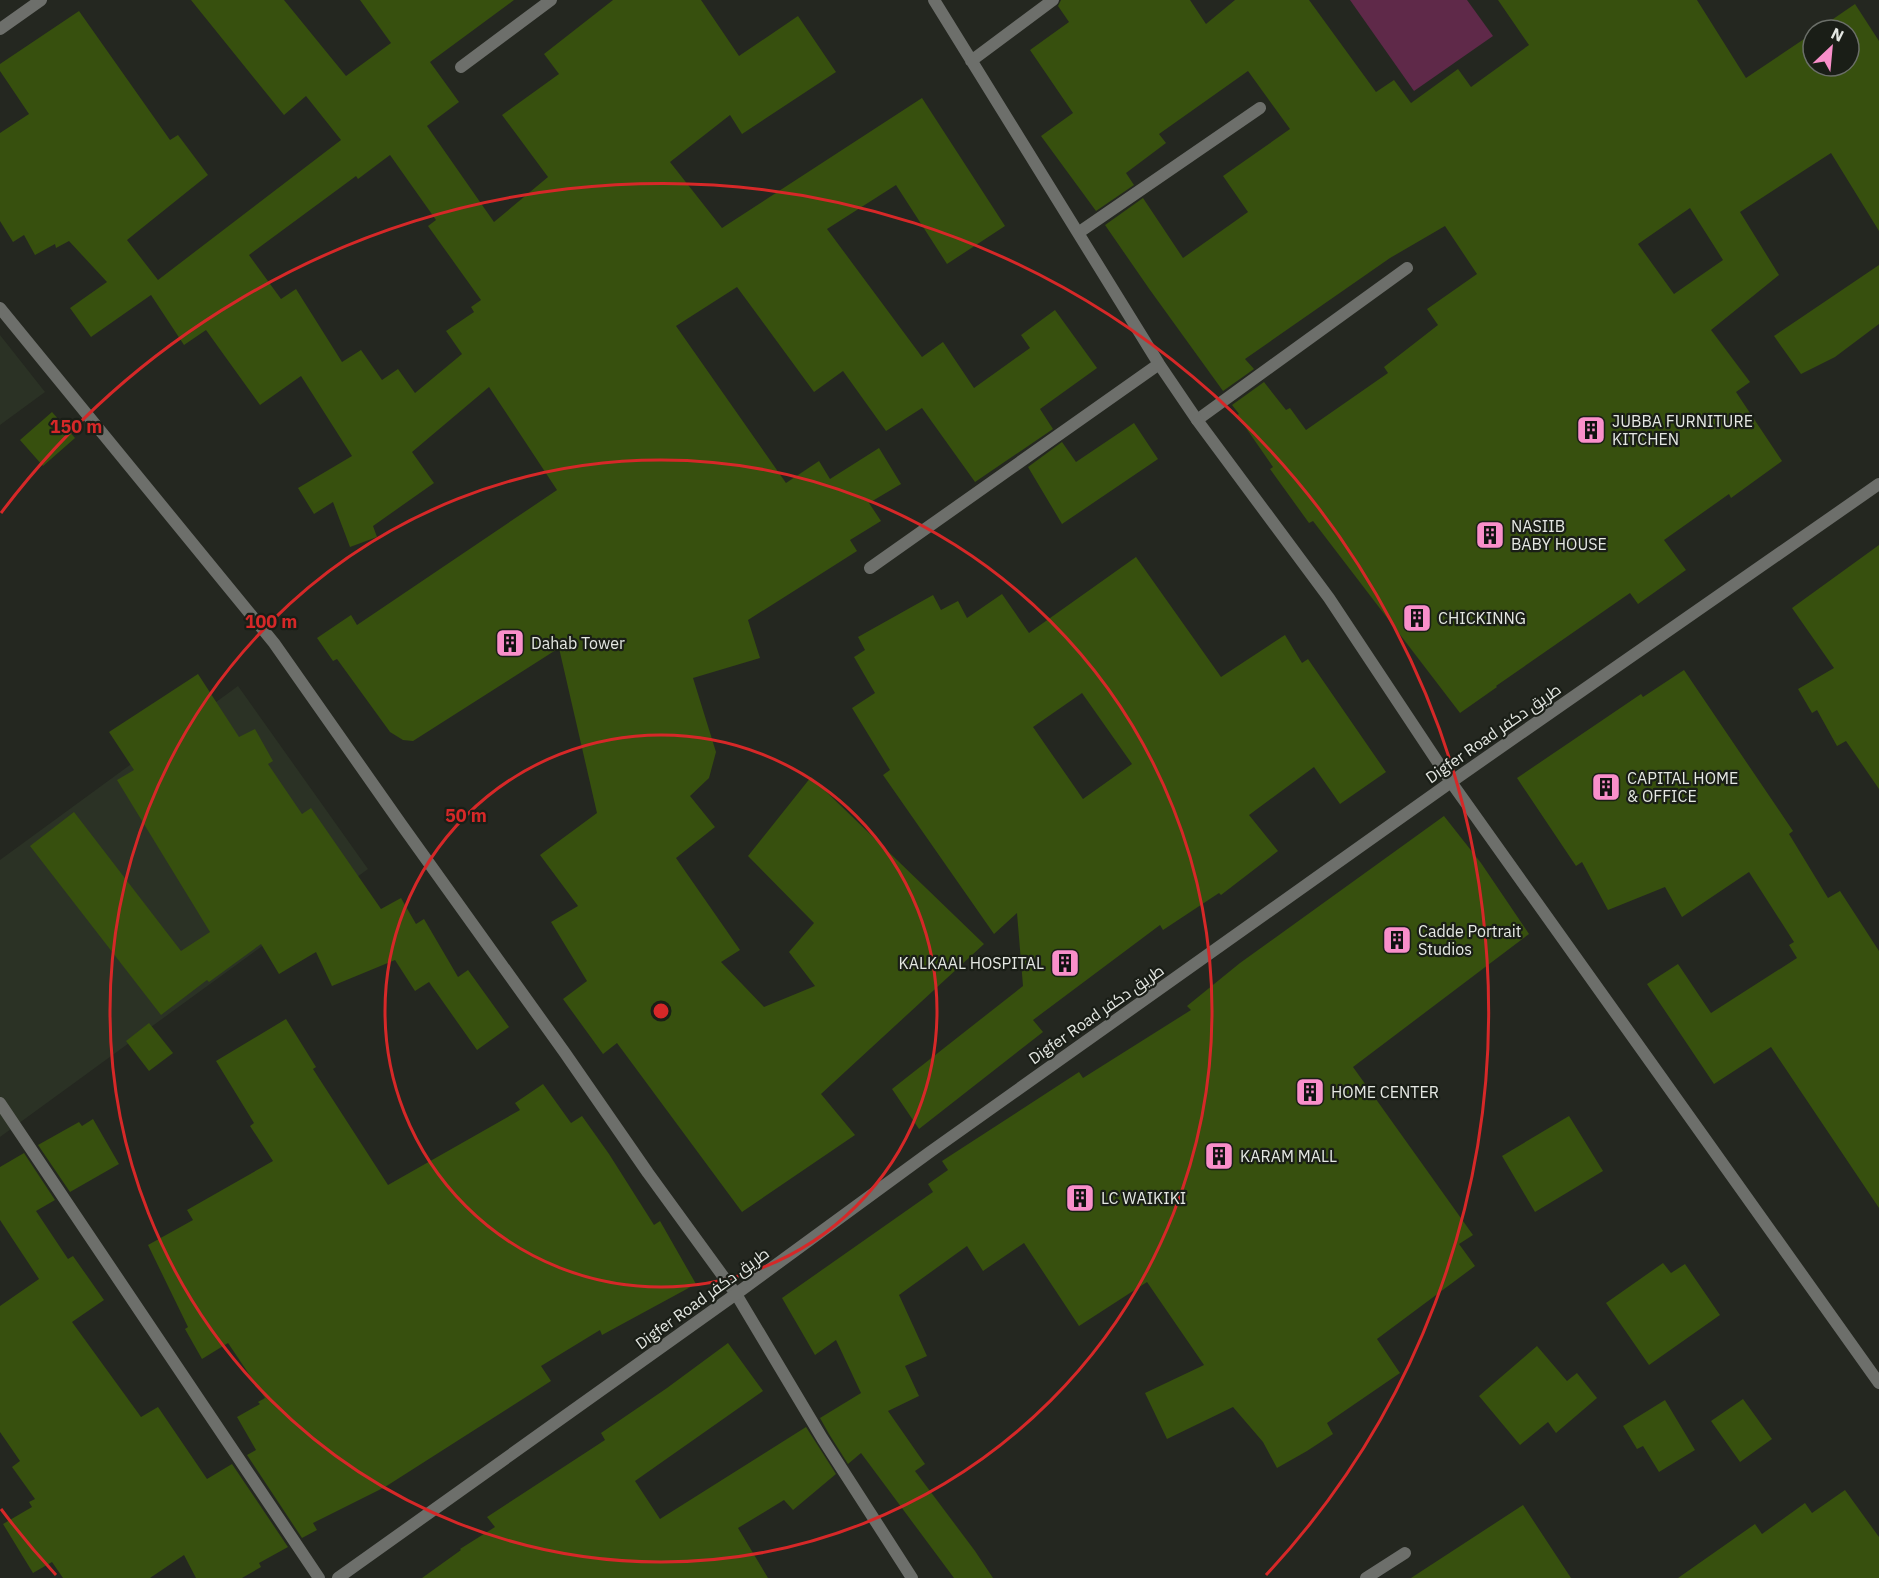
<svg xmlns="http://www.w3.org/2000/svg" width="1879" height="1578" font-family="'IBM Plex Sans',Cairo,sans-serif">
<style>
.built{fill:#2b3225}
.green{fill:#5f2949}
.building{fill:#37500e;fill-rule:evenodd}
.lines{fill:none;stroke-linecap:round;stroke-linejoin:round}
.service{stroke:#6d6f6b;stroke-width:12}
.minor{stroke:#6d6f6b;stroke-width:12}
.tertiary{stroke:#6d6f6b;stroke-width:12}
.ring{fill:none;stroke:#d62828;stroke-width:3}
.labels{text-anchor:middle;stroke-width:4.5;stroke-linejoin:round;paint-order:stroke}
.poi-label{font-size:16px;fill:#e5e8e3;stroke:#1a1e17;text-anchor:start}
.street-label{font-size:16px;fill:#e5e8e3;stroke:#1a1e17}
.centre{fill:#d62828;stroke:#1a1e17;stroke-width:3}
.ring-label{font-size:18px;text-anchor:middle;font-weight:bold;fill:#d62828;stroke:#1a1e17;stroke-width:4.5;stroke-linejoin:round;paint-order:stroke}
</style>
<rect width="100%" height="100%" fill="#242720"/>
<!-- built -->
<path class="built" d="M 0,335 L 45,392 L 0,425 Z
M 238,686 L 368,869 L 0,1137 L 0,860 Z"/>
<!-- green -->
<path class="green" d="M 1350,0 L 1467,0 L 1493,36 L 1414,91 Z"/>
<!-- building -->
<path class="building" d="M 191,0 L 284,0 L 346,76 L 391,43 L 360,0 L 514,0 L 430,62 L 459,102 L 427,126 L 494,222 L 548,177 L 502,115 L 559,74 L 544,54 L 613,0 L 701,0 L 739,56 L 798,16 L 836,72 L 742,134 L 730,115 L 670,162 L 722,228 L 922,98 L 1005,226 L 947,264 L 896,185 L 827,229 L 922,357 L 943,342 L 974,388 L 1030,348 L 1021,335 L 1055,310 L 1097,368 L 1040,409 L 1053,429 L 975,482 L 922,408 L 886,431 L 843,371 L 814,392 L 737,287 L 676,326 L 786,483 L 819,461 L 830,479 L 879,448 L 901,484 L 869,503 L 881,521 L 850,540 L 857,551 L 748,620 L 760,658 L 693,678 L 716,752 L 709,778 L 690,796 L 715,827 L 676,858 L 740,950 L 721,962 L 764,1007 L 815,986 L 789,952 L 814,923 L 748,856 L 811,777 L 984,944 L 821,1094 L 855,1135 L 742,1212 L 617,1043 L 603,1054 L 563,999 L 587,981 L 551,922 L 578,906 L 540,855 L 597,813 L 559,648 L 413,741 L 403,740 L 390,732 L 337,659 L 333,661 L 317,638 L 351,615 L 357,625 L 557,490 L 489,387 L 412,452 L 434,483 L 373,526 L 377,537 L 350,547 L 333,502 L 314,514 L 298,488 L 352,456 L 301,376 L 260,405 L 206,330 L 184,345 L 151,295 L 91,337 L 70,308 L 107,282 L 69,241 L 56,248 L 55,244 L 35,255 L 24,235 L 13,242 L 0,221 L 0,133 L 29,114 L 0,71 L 0,64 L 79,11 L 170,140 L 178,135 L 208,175 L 127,240 L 158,280 L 341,140 L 306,96 L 284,115 ZM 390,155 L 436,220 L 428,226 L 481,300 L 471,307 L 474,312 L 446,331 L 462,354 L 415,393 L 398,369 L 382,380 L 361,350 L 342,362 L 296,289 L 281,299 L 249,255 L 356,176 L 358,179 Z
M 1061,0 L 1190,0 L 1206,24 L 1235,0 L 1309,0 L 1376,92 L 1394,80 L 1411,103 L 1458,69 L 1471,87 L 1529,45 L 1498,0 L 1697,0 L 1746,78 L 1813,33 L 1813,66 L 1849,66 L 1849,30 L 1817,30 L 1855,4 L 1879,41 L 1879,231 L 1831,153 L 1740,212 L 1779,275 L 1711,330 L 1750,382 L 1736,392 L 1782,461 L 1731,498 L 1729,494 L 1664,540 L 1686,570 L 1638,604 L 1630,593 L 1496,686 L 1497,687 L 1460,713 L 1313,521 L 1309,523 L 1270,469 L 1273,467 L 1237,415 L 1239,414 L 1232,405 L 1264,382 L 1286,410 L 1290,408 L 1306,430 L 1388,373 L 1384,367 L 1438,325 L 1427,309 L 1477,274 L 1445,226 L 1390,258 L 1245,359 L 1254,369 L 1223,391 L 1150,290 L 1105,225 L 1143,198 L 1183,258 L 1248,212 L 1223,176 L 1290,129 L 1248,71 L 1159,134 L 1166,143 L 1126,173 L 1134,185 L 1096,211 L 1041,136 L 1073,113 L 1030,50 L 1069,22 L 1058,6 ZM 1690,208 L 1723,260 L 1674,294 L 1638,244 Z
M 1879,265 L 1879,324 L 1835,357 L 1801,374 L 1774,336 Z
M 52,412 L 75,438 L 43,466 L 20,440 Z
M 1134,423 L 1158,459 L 1062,524 L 1028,467 L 1062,442 L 1076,462 Z
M 1879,545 L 1879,789 L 1846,741 L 1837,746 L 1817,710 L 1812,713 L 1798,689 L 1834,668 L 1792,608 Z
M 1136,557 L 1221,677 L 1285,635 L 1302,663 L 1308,659 L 1386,772 L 1340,804 L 1314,767 L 1249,815 L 1278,851 L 1221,895 L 1219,893 L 1163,930 L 1160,925 L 1033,1020 L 1043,1032 L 919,1129 L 892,1089 L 1023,986 L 1017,913 L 994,934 L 883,775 L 890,770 L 852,708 L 875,693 L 854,657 L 865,650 L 858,637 L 933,595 L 941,610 L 958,601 L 967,618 L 1002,594 L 1029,633 ZM 1082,693 L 1132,764 L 1083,799 L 1033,727 Z
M 1684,670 L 1793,831 L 1789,834 L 1828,898 L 1840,891 L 1879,951 L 1879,1208 L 1771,1047 L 1714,1084 L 1647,984 L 1678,964 L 1711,1013 L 1797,958 L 1789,945 L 1794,942 L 1749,872 L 1682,917 L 1665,887 L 1608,910 L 1582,862 L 1576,866 L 1517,778 L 1641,694 L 1643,697 Z
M 198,674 L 239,737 L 255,729 L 273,761 L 268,764 L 302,814 L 311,808 L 381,909 L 401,898 L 416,924 L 424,919 L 458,977 L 468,970 L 509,1027 L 477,1050 L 429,982 L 415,991 L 395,960 L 332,986 L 316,952 L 279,974 L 261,944 L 209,982 L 207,980 L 161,1015 L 30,846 L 74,812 L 181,951 L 210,932 L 117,780 L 134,770 L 109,732 Z
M 1444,816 L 1481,863 L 1529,934 L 1353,1067 L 1473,1235 L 1459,1244 L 1475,1266 L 1377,1339 L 1400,1373 L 1327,1423 L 1333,1434 L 1307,1451 L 1277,1468 L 1263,1442 L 1233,1407 L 1167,1439 L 1145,1393 L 1204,1365 L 1147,1282 L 1079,1326 L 1024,1243 L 983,1271 L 967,1246 L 899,1295 L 927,1356 L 905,1366 L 919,1396 L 888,1411 L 925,1464 L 915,1471 L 975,1551 L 993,1578 L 954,1578 L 861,1453 L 848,1464 L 829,1434 L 820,1418 L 861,1393 L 836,1340 L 815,1355 L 782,1298 L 933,1192 L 928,1184 L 948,1170 L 942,1161 L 1079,1072 L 1083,1078 L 1191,1010 L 1187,1006 L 1240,963 Z
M 286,1019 L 316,1067 L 313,1069 L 388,1185 L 520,1110 L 515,1103 L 543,1084 L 571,1123 L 582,1116 L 609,1154 L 654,1225 L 660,1221 L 696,1284 L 602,1335 L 600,1330 L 541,1366 L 551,1381 L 385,1487 L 313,1523 L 317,1530 L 302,1538 L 247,1455 L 256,1450 L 237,1417 L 260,1404 L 258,1402 L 265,1398 L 228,1343 L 202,1359 L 185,1329 L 188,1327 L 148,1245 L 193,1220 L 187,1210 L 273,1161 L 250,1126 L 254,1123 L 216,1061 Z
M 149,1023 L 173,1053 L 149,1071 L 126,1041 Z
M 1569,1116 L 1603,1171 L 1535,1212 L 1502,1156 Z
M 93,1119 L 119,1164 L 70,1192 L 38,1145 L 79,1122 L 82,1126 Z
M 24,1153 L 55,1200 L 36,1211 L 68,1259 L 73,1256 L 104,1300 L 72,1322 L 141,1417 L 158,1407 L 207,1479 L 232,1464 L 288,1547 L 259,1563 L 261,1567 L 242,1578 L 196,1578 L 184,1555 L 150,1578 L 63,1578 L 52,1562 L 33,1573 L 3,1524 L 32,1507 L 29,1502 L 35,1499 L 12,1467 L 20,1461 L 0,1432 L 0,1306 L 39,1279 L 0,1220 L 0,1167 Z
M 1663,1263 L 1671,1273 L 1685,1264 L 1720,1315 L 1649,1365 L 1606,1303 Z
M 728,1343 L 763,1391 L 635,1481 L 660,1519 L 806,1427 L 836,1474 L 793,1510 L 784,1500 L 738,1528 L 768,1578 L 422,1578 L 461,1550 L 460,1549 L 495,1527 L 487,1517 L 605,1440 L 601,1433 L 667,1388 Z
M 1537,1346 L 1567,1381 L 1577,1373 L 1597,1398 L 1556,1433 L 1548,1422 L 1520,1445 L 1479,1396 Z
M 1743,1399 L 1772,1439 L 1740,1462 L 1711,1421 Z
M 1665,1400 L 1695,1450 L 1659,1472 L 1643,1446 L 1637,1449 L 1623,1426 Z
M 1845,1490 L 1879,1537 L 1879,1578 L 1678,1578 L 1755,1524 L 1762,1534 L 1805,1503 L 1812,1513 Z
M 1523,1505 L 1571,1578 L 1411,1578 Z"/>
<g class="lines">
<!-- service -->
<path class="service" d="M 1197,420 L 1407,268
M 1366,1578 L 1405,1553"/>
<!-- minor -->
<path class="minor" d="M 934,0 L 1159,364 L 1197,420 L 1329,598 L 1451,782 L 1879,1383
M 0,29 L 41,0
M 971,61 L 1053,0
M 461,67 L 551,0
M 1078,233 L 1260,108
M 0,308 L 274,643 L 401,824 L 565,1053 L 648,1173 L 736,1294 L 822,1438 L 912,1578
M 870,568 L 1159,364
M 0,1103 L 319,1578"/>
<!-- tertiary -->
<path class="tertiary" d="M 338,1578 L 736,1294 L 930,1152 L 1451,782 L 1879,484"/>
</g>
<!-- distance rings -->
<g class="ring">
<circle cx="661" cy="1011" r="276"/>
<circle cx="661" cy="1011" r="551"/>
<path d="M56 1575A827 827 0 0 1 1 1509M1 513A827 827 0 1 1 1266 1575"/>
</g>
<!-- icons -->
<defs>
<g id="building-square" transform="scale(1.5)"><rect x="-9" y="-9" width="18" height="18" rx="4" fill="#f98fca" stroke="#1a1e17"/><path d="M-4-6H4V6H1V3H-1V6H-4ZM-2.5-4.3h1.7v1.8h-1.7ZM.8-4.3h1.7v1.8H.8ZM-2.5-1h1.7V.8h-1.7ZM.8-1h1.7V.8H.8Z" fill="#111"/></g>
</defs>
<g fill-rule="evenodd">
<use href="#building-square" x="1591" y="430"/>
<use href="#building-square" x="1490" y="535"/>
<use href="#building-square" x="1417" y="618"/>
<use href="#building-square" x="510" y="643"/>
<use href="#building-square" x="1606" y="787"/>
<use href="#building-square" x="1397" y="940"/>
<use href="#building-square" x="1065" y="963"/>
<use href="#building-square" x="1310" y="1092"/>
<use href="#building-square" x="1219" y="1156"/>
<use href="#building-square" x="1080" y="1198"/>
</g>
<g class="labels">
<!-- poi labels -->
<g class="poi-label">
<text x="1612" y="427">JUBBA FURNITURE<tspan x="1612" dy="18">KITCHEN</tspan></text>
<text x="1511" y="532">NASIIB<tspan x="1511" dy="18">BABY HOUSE</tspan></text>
<text x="1438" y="624">CHICKINNG</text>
<text x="531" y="649">Dahab Tower</text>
<text x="1627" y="784">CAPITAL HOME<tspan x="1627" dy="18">&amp; OFFICE</tspan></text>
<text x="1418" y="937">Cadde Portrait<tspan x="1418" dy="18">Studios</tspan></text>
<text x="1044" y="969" text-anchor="end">KALKAAL HOSPITAL</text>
<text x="1331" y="1098">HOME CENTER</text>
<text x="1240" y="1162">KARAM MALL</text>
<text x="1101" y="1204">LC WAIKIKI</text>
</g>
<!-- street labels -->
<g class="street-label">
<text transform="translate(1493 733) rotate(-35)" y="6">Digfer Road طريق دكفر</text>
<text transform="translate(1096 1014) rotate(-35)" y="6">Digfer Road طريق دكفر</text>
<text transform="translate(702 1298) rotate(-36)" y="6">Digfer Road طريق دكفر</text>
</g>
</g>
<circle cx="661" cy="1011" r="9" class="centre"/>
<g class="ring-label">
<text x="76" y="433">150 m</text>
<text x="271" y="628">100 m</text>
<text x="466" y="822">50 m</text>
</g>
<!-- north arrow -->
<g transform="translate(1831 48) rotate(26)"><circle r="28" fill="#1a1e17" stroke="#6b6f69" stroke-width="1.5"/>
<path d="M0-4.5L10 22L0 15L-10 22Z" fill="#f98fca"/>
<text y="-9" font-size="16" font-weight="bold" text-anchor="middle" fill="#e5e8e3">N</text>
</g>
</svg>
